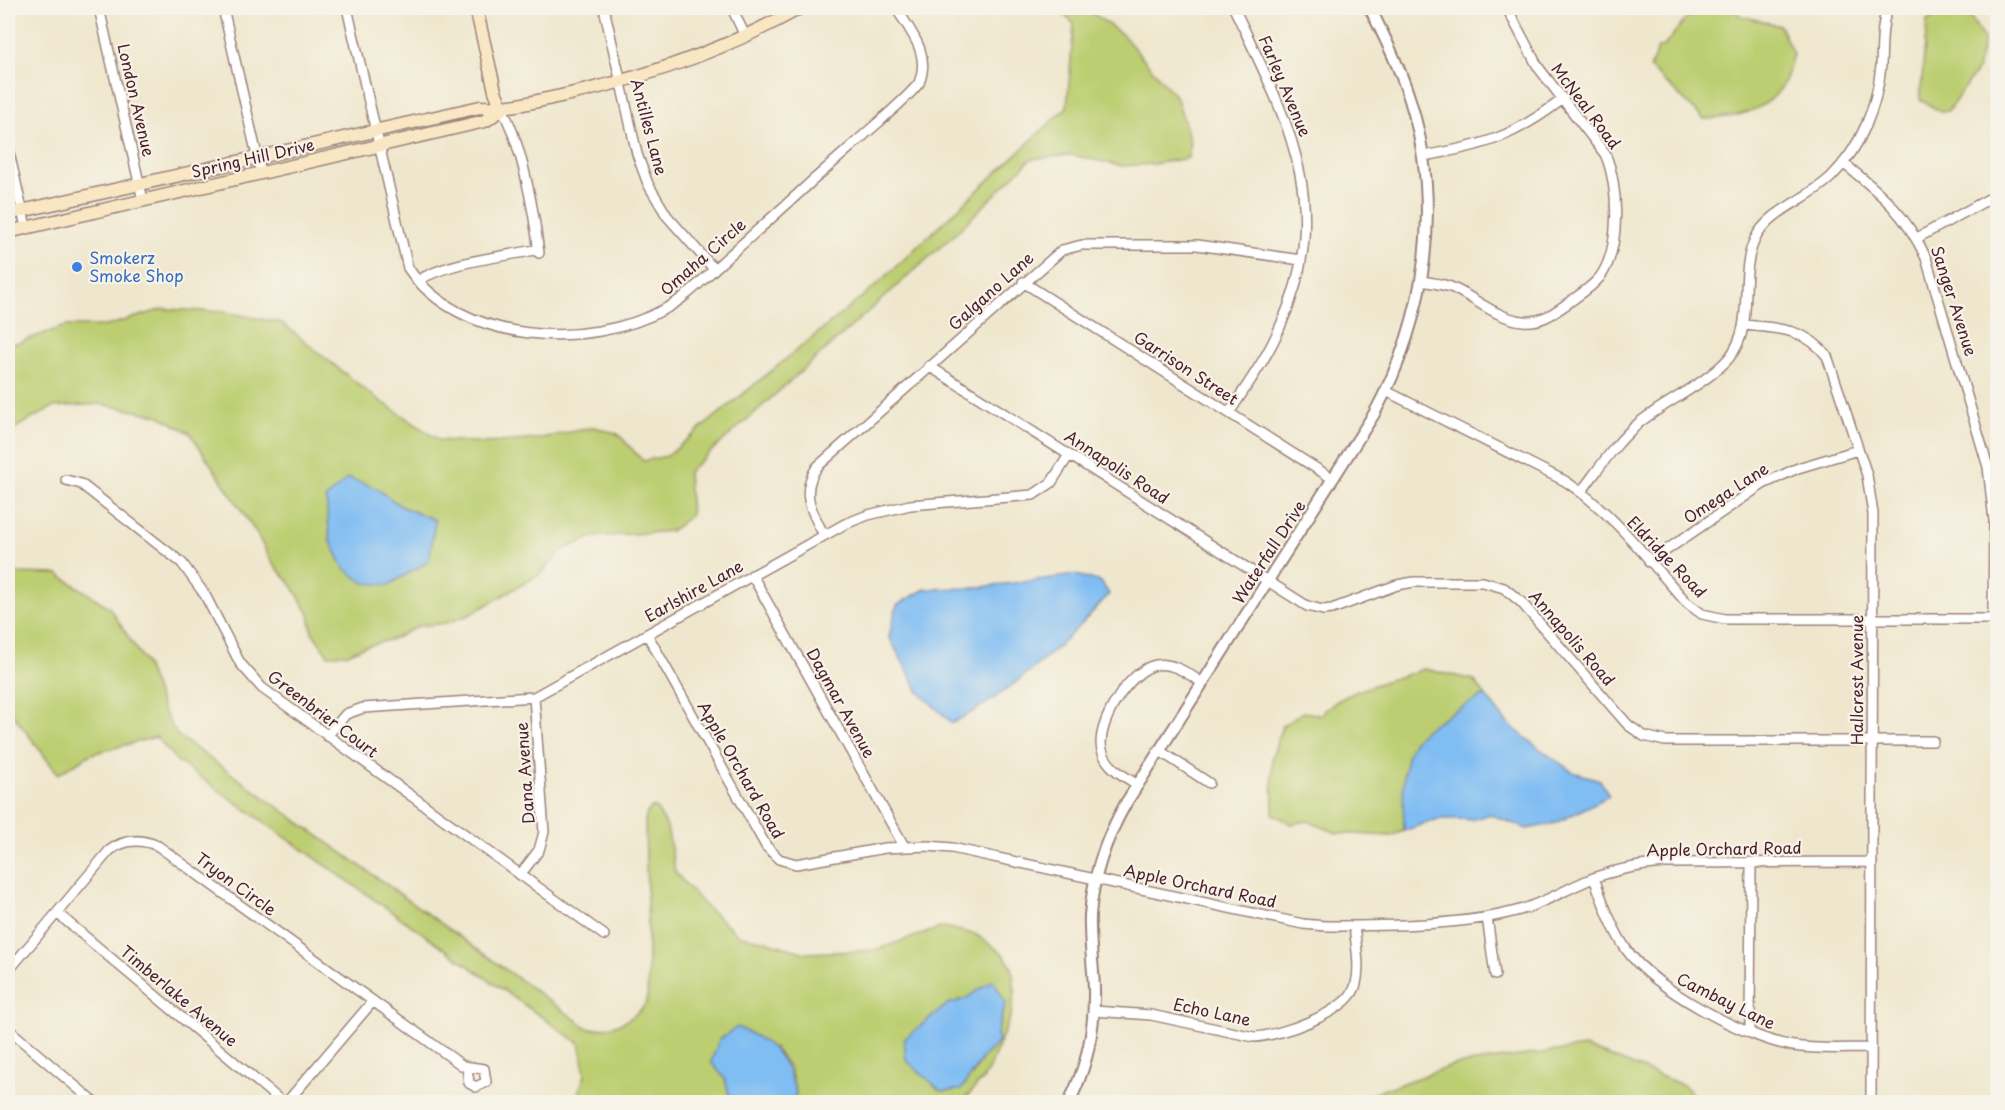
<svg xmlns="http://www.w3.org/2000/svg" width="2005" height="1110" font-family="'Playpen Sans',sans-serif">
<style>
.green{fill:#bcce71;stroke:#83764e;stroke-width:1.5;fill-rule:evenodd}
.water{fill:#80bdf3;stroke:#656e8f;stroke-width:1.5}
.lines{fill:none;stroke-linecap:round;stroke-linejoin:round}
.minor-casing{stroke:#9c837c;stroke-width:12}
.tertiary-casing{stroke:#9c837c;stroke-width:14}
.secondary-casing{stroke:#9c837c;stroke-width:15}
.minor{stroke:#fff;stroke-width:9}
.tertiary{stroke:#fff;stroke-width:10}
.secondary{stroke:#f9e7c3;stroke-width:12}
.shop-dot{fill:#3f7fe0;stroke:#f7f3e8;stroke-width:2}
.labels{text-anchor:middle;stroke-width:4.5;stroke-linejoin:round;paint-order:stroke}
.street-label{font-size:16px;fill:#4a1f2b;stroke:#f7f3e8}
.shop-label{font-size:16px;fill:#366cbe;stroke:#f7f3e8;text-anchor:start}
</style>
<rect width="100%" height="100%" fill="#f7f3e8"/>
<filter id="ink" filterUnits="userSpaceOnUse"><feTurbulence type="fractalNoise" baseFrequency=".0167" numOctaves="2"/><feDisplacementMap in="SourceGraphic" scale="12" xChannelSelector="R" yChannelSelector="G"/><feConvolveMatrix kernelMatrix="1 2 1 2 8 2 1 2 1" color-interpolation-filters="sRGB"/></filter>
<filter id="wash" filterUnits="userSpaceOnUse"><feTurbulence type="fractalNoise" baseFrequency=".008" numOctaves="4" result="noise"/><feDisplacementMap in="SourceGraphic" scale="24" xChannelSelector="R" yChannelSelector="G"/><feGaussianBlur stdDeviation="1.35" result="paint"/><feColorMatrix in="noise" values="0 0 0 0 0 0 0 0 0 0 0 0 0 0 0 0 0 1.4 0 .05"/><feComposite in="paint" operator="in"/></filter>
<g filter="url(#wash)">
<rect width="100%" height="100%" fill="#efe7cd"/>
<!-- green -->
<path class="green" d="M 1057,8 L 1085,8 L 1123,35 L 1177,98 L 1190,141 L 1188,158 L 1153,164 L 1121,166 L 1072,155 L 1031,159 L 954,235 L 688,472 L 691,515 L 671,531 L 592,537 L 562,550 L 542,573 L 469,615 L 446,623 L 418,626 L 396,638 L 363,647 L 348,654 L 328,655 L 312,632 L 309,614 L 291,584 L 273,564 L 255,531 L 190,433 L 160,416 L 101,404 L 53,407 L 8,432 L 8,343 L 17,343 L 66,326 L 106,326 L 163,309 L 225,312 L 282,323 L 369,393 L 439,440 L 488,443 L 537,439 L 594,427 L 618,434 L 643,461 L 667,456 L 873,288 L 1067,107 L 1074,24 ZM 376,488 L 402,507 L 435,520 L 344,568 L 330,540 L 326,498 Z
M 1695,8 L 1736,8 L 1738,15 L 1780,26 L 1793,54 C 1790,63 1789,73 1785,81 C 1770,112 1734,118 1704,119 L 1650,68 L 1658,48 L 1664,46 Z
M 1943,12 L 1968,12 L 1984,40 L 1977,71 L 1948,111 L 1940,111 L 1920,100 L 1927,21 Z
M 8,573 L 58,574 L 109,607 L 145,662 L 163,710 L 177,735 L 589,1029 C 614,1028 631,1023 647,1002 C 650,941 646,881 645,820 L 647,813 L 651,808 L 656,808 L 667,826 L 675,872 L 703,904 L 740,936 L 762,940 L 805,953 L 857,951 L 875,950 L 943,927 L 975,934 L 1002,953 L 1012,967 L 1015,992 L 1011,1015 L 991,1065 L 983,1079 L 962,1102 L 791,1102 L 796,1094 L 790,1069 L 774,1047 L 725,1079 L 731,1102 L 574,1102 L 585,1076 L 580,1044 L 177,761 L 156,737 L 91,754 L 58,774 L 8,708 ZM 965,999 L 1006,1003 L 997,1033 L 999,1042 L 983,1057 L 972,1076 L 948,1004 Z
M 1424,669 L 1474,680 L 1485,695 L 1439,721 L 1404,772 L 1404,831 L 1390,836 L 1337,833 L 1308,821 L 1292,824 L 1273,814 L 1272,758 L 1282,726 L 1303,712 L 1322,715 C 1334,693 1399,678 1424,669 Z
M 1585,1047 L 1683,1085 L 1701,1102 L 1349,1102 L 1454,1065 Z"/>
<!-- water -->
<path class="water" d="M 348,478 L 376,488 L 402,507 L 435,520 L 429,561 L 389,585 L 364,583 L 344,568 L 330,540 L 326,498 Z
M 1076,575 L 1101,582 L 1109,594 C 1066,643 1010,694 952,723 L 919,692 L 889,637 L 897,605 L 925,589 L 974,588 Z
M 1485,695 L 1507,723 L 1540,749 L 1573,772 L 1600,780 L 1609,796 L 1556,823 L 1527,829 L 1489,814 C 1468,824 1463,817 1442,819 C 1429,820 1416,827 1404,831 C 1404,805 1399,762 1415,740 C 1426,724 1467,705 1485,695 Z
M 993,980 L 1006,1003 L 997,1033 L 999,1042 L 983,1057 L 961,1090 L 941,1091 L 906,1060 L 904,1039 L 948,1004 L 965,999 Z
M 737,1027 C 773,1043 786,1056 796,1094 L 791,1102 L 731,1102 L 725,1079 L 711,1062 L 719,1040 Z"/>
</g>
<g filter="url(#ink)">
<g class="lines">
<!-- minor casing -->
<g class="minor-casing">
<path id="minor" d="M 99,8 L 143,200
M 223,8 L 261,173
M 347,8 L 408,268 C 460,344 588,351 665,309 C 686,298 703,279 721,263 C 751,236 782,209 812,181 C 835,161 857,141 880,121 C 893,109 908,97 919,83 C 931,54 911,32 896,8
M 604,8 L 637,154 L 648,184 L 667,216 L 714,269
M 732,8 L 745,36
M 8,148 L 26,227
M 1423,156 C 1484,146 1513,137 1563,99
M 1843,163 C 1881,193 1906,214 1926,258 L 1988,467 L 1994,520 L 1993,619
M 1917,238 L 1998,194
M 417,281 C 450,261 497,258 535,250 L 539,253 C 534,211 522,145 502,109
M 1422,281 C 1432,283 1444,284 1453,288 C 1475,298 1498,319 1523,321 C 1541,323 1554,313 1568,303 C 1579,295 1591,288 1600,277 C 1621,249 1619,184 1605,154 L 1538,67 L 1507,8
M 1023,282 L 1333,479
M 1744,325 C 1777,328 1805,328 1827,356 L 1867,475 L 1873,514 L 1871,1102
M 929,366 L 1307,606 L 1323,610 L 1332,609 L 1397,585 L 1414,582 L 1483,582 L 1504,588 L 1521,602 L 1628,725 L 1644,736 L 1665,741 L 1933,741
M 1386,391 L 1565,481 C 1613,512 1649,561 1687,603 L 1702,614 L 1725,619 L 1998,619
M 1229,413 C 1247,385 1267,358 1280,327 C 1336,204 1286,118 1234,8
M 66,480 L 81,484 L 182,563 L 205,595 L 240,663 L 262,688 L 604,935
M 1581,492 C 1600,467 1617,441 1640,422 C 1667,401 1707,383 1729,358 C 1757,323 1737,277 1755,239 C 1770,209 1808,200 1832,176 C 1861,147 1877,107 1881,66 C 1882,46 1881,28 1887,8
M 824,535 C 811,511 800,492 817,467 L 1062,250 L 1082,245 L 1197,245 L 1301,260
M 1649,562 L 1763,484 L 1798,468 L 1858,450
M 752,575 L 904,846
M 647,634 L 766,846 L 779,859 L 796,864 L 885,848 L 928,846 L 952,848 L 1303,924 L 1326,926 C 1383,926 1469,926 1523,909 C 1545,902 1565,890 1586,881 C 1612,870 1639,865 1666,863 L 1872,862
M 327,736 L 346,714 L 363,708 L 534,697 L 845,524 L 868,515 L 910,505 L 1033,495 L 1051,483 L 1069,455
M 1160,751 L 1209,783
M 1138,785 C 1124,776 1107,768 1102,750 C 1095,725 1130,669 1156,665 C 1174,662 1188,674 1203,683
M 520,875 L 539,850 L 544,832 L 534,697
M 1594,878 C 1603,902 1611,927 1626,949 C 1654,989 1745,1038 1793,1046 C 1819,1050 1845,1048 1871,1048
M 57,913 L 282,1102
M 1487,917 L 1495,975
M 8,971 L 109,851 C 124,839 140,838 158,846 L 463,1066 L 484,1069 L 486,1082 L 476,1087 L 469,1083 L 467,1067
M 1094,1011 L 1151,1015 L 1254,1037 C 1279,1036 1346,1013 1355,987 C 1361,969 1356,945 1354,926
M 8,1029 L 94,1102
M 1750,1032 L 1751,862
M 287,1102 L 373,1001"/>
</g>
<!-- tertiary casing -->
<g class="tertiary-casing">
<path id="tertiary" d="M 1069,1102 C 1087,1067 1095,1027 1094,988 C 1093,963 1089,939 1090,915 C 1093,874 1106,838 1126,803 L 1374,414 C 1426,318 1443,206 1410,100 C 1400,68 1385,38 1370,8"/>
</g>
<!-- secondary casing -->
<g class="secondary-casing">
<path id="secondary" d="M 476,8 L 495,91 L 502,109
M 8,214 L 480,107 C 508,109 533,102 561,96 C 645,78 725,50 800,8
M 8,232 L 485,121 L 502,109"/>
</g>
<!-- minor -->
<use href="#minor" class="minor"/>
<!-- tertiary -->
<use href="#tertiary" class="tertiary"/>
<!-- secondary -->
<use href="#secondary" class="secondary"/>
</g>
</g>
<!-- markers -->
<circle class="shop-dot" cx="77" cy="267" r="6"/>
<g class="labels">
<!-- street labels -->
<g class="street-label">
<text transform="translate(1285 86) rotate(67)" y="6">Farley Avenue</text>
<text transform="translate(136 100) rotate(77)" y="6">London Avenue</text>
<text transform="translate(1586 106) rotate(53)" y="6">McNeal Road</text>
<text transform="translate(649 127) rotate(75)" y="6">Antilles Lane</text>
<text transform="translate(253 158) rotate(-13)" y="6">Spring Hill Drive</text>
<text transform="translate(703 257) rotate(-41)" y="6">Omaha Circle</text>
<text transform="translate(991 291) rotate(-42)" y="6">Galgano Lane</text>
<text transform="translate(1954 301) rotate(72)" y="6">Sanger Avenue</text>
<text transform="translate(1186 368) rotate(33)" y="6">Garrison Street</text>
<text transform="translate(1117 467) rotate(33)" y="6">Annapolis Road</text>
<text transform="translate(1726 493) rotate(-33)" y="6">Omega Lane</text>
<text transform="translate(1269 552) rotate(-57)" y="6">Waterfall Drive</text>
<text transform="translate(1667 557) rotate(46)" y="6">Eldridge Road</text>
<text transform="translate(694 591) rotate(-29)" y="6">Earlshire Lane</text>
<text transform="translate(1572 638) rotate(49)" y="6">Annapolis Road</text>
<text transform="translate(1857 680) rotate(-90)" y="6">Hallcrest Avenue</text>
<text transform="translate(841 703) rotate(61)" y="6">Dagmar Avenue</text>
<text transform="translate(323 714) rotate(37)" y="6">Greenbrier Court</text>
<text transform="translate(741 770) rotate(60)" y="6">Apple Orchard Road</text>
<text transform="translate(525 773) rotate(-94)" y="6">Dana Avenue</text>
<text transform="translate(1724 849) rotate(-1)" y="6">Apple Orchard Road</text>
<text transform="translate(236 884) rotate(36)" y="6">Tryon Circle</text>
<text transform="translate(1200 886) rotate(12)" y="6">Apple Orchard Road</text>
<text transform="translate(179 996) rotate(40)" y="6">Timberlake Avenue</text>
<text transform="translate(1726 1001) rotate(26)" y="6">Cambay Lane</text>
<text transform="translate(1212 1012) rotate(12)" y="6">Echo Lane</text>
</g>
<!-- shop labels -->
<g class="shop-label">
<text x="89" y="264">Smokerz<tspan x="89" dy="18">Smoke Shop</tspan></text>
</g>
</g>
<!-- margin -->
<rect width="2005" height="1110" fill="none" stroke="#f7f3e8" stroke-width="30"/>
</svg>
